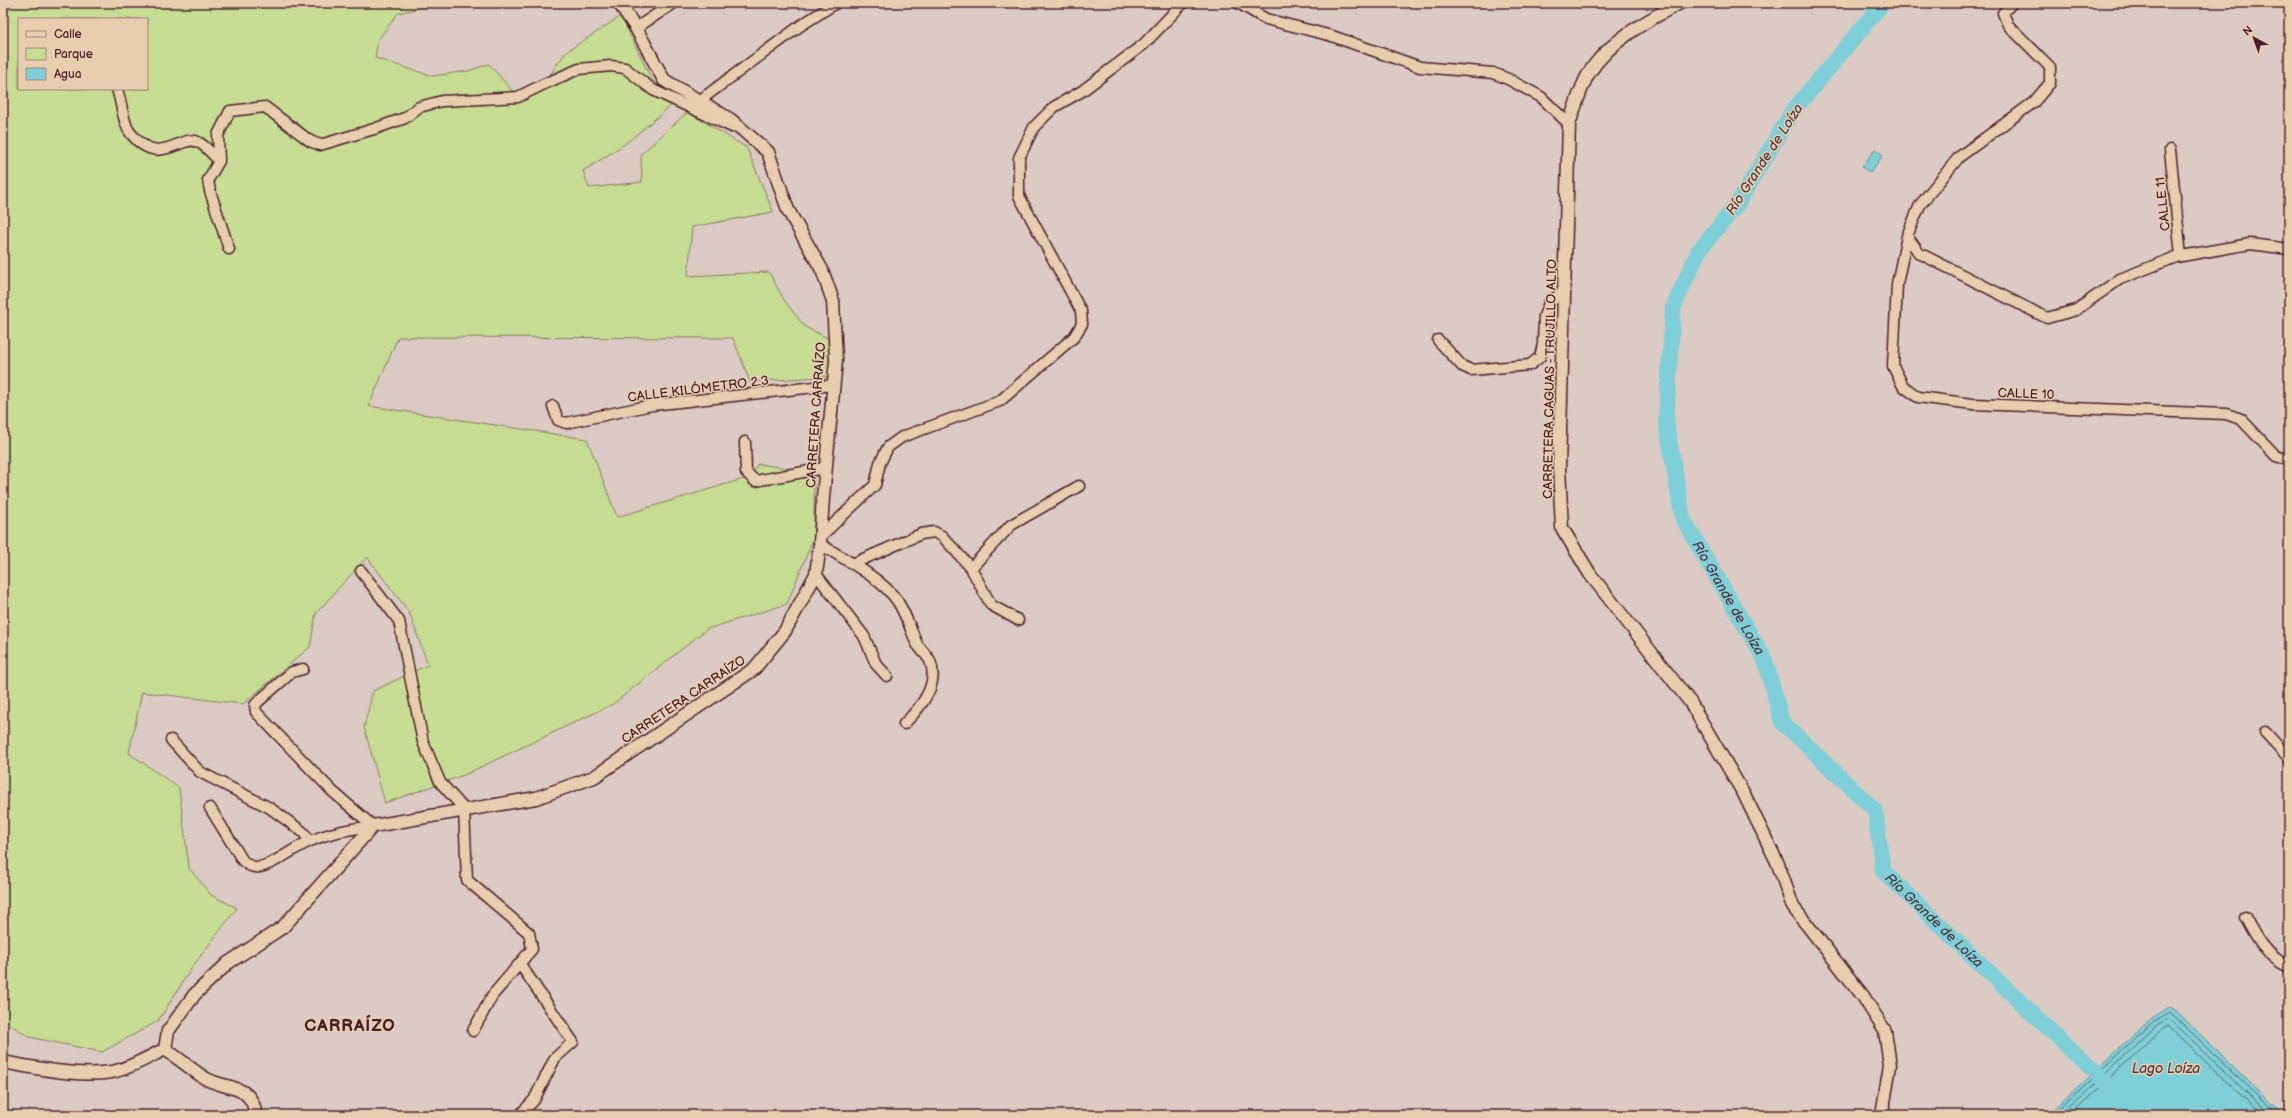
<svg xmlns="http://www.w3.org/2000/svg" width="2292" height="1118" font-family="'Balsamiq Sans',sans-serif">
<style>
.green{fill:#c6dd93;stroke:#887e5f;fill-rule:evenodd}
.water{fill:#7ecfd7;stroke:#698992}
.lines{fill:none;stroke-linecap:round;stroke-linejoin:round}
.shore{stroke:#5f6570;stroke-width:1}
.river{stroke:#7ecfd7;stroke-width:16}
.minor-casing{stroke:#4a1f2b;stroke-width:13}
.tertiary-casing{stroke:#4a1f2b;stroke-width:15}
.minor{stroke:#e8ceaf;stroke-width:10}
.tertiary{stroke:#e8ceaf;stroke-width:12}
.labels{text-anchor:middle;stroke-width:3;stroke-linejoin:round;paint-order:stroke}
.street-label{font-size:13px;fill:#4a1f2b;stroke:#e8ceaf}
.water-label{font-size:14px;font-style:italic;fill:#523945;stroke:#e8ceaf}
.district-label{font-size:17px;font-weight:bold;letter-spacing:1px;fill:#4a1f2b;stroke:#e8ceaf}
</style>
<rect width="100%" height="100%" fill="#dccbc4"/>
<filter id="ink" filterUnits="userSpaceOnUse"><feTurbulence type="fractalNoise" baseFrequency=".025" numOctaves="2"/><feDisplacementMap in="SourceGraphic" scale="8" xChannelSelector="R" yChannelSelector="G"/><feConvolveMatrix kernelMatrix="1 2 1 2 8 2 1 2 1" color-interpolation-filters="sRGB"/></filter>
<g filter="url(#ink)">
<!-- green -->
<path class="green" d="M 3,3 L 443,3 L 398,13 L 378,40 L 375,58 L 432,76 L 468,71 L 489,64 L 515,94 L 538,92 L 566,52 L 621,16 L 652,80 L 678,100 L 625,144 L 583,171 L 589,188 L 642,182 L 641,154 L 688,112 L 747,148 L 773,212 L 692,227 L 688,276 L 769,272 L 784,300 L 805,327 L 830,339 L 831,376 L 750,382 L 733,338 L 398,337 L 369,406 L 587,439 L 617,517 L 750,477 L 758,464 L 794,469 L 814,479 L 814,537 L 787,604 L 707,629 L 613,704 L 464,775 L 385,803 L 364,727 L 373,691 L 428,665 L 409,612 L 367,557 L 316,613 L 310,647 L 243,704 L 142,692 L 129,753 L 179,788 L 189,868 L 211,895 L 237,908 L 193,966 L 158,1021 L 102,1052 L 29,1037 L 3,1020 ZM 19,19 L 147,19 L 147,89 L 19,89 Z"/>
<!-- water -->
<path class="water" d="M 1875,149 L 1883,155 L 1870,173 L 1862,167 Z
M 2171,1006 L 2283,1115 L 2049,1115 L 2152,1018 Z"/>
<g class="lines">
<!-- shore -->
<path class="shore" d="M 2054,1115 L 2154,1021 L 2170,1012 L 2278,1115
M 2062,1115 L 2157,1025 L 2169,1018 L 2270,1115
M 2070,1115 L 2161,1030 L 2168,1026 L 2262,1115"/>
<!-- river -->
<path class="river" id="s1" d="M 1883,3 L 1792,112 L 1738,203 L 1698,252 L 1673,308 L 1666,421 L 1683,519 L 1765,660 L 1782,722 L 1875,810 L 1883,871 L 2074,1053 L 2095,1070 L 2135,1115"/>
<!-- minor casing -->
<g class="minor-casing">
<path id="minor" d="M 1238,3 L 1266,19 L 1332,36 L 1420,67 L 1493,73 L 1508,79 L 1541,97 L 1569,124
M 2012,3 L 2003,13 L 2008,25 L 2050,67 L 2050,83 L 2034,102 L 1959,157 L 1920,205 L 1907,236 L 1919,253 L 2047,318 L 2076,310 L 2120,279 L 2176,257 L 2250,244 L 2289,249
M 636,28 L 674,3
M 117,89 C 121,100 123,122 129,131 C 159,171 180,133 198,142 C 205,145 213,155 219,161
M 699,101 L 800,26 L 836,3
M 2170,150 L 2181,256
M 1907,236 L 1897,284 L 1893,366 L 1903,386 L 1918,397 L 1973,404 L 2226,414 L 2241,419 L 2276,456 L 2289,460
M 229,249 L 210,191 L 208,180 L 219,161 L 218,135 L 230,111 L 265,107 L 310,141 L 320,145 L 374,129 L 405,118 L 419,107 L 442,101 L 518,97 L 544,84 L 579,69 L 611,66 L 625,68 L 653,90 L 732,127
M 1438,340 L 1462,366 L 1471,370 L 1530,365 L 1540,357 L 1543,344 L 1544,316 L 1549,303 L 1564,291
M 553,406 L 558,420 L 566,423 L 652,405 L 833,385
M 745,442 L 746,472 L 755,481 L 825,468
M 821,536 L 875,485 L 880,463 L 888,447 L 902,437 L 1000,401 L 1074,337 L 1082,324 L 1081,311 L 1019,196 L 1019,158 L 1034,127 L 1054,107 L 1082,91 L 1144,44 L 1183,3
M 820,544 C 844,559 882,578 898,602 C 906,615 911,630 917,644 C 921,650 927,655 930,661 C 940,685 920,708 904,724
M 852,564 L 921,534 L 934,532 L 942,536 L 971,568 L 991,605 L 1018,620
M 971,568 L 1011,525 L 1079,486
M 361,571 L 399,621 L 423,742 L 440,782 L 464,809 L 467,880 L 529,933 L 532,949 L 492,996 L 473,1031
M 816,574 L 864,636 L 876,664 L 887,676
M 303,669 L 292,672 L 260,700 L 255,705 L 256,712 L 332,791 L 373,826
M 2265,732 L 2289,758
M 171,740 L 200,772 L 270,808 L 303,832 L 310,841
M 210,808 L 243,861 C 248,865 252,868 260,867 C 275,864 290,851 304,844 C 326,833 349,829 373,826
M 2245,917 C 2256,938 2266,957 2289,967
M 520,1115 L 534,1100 L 555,1058 L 573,1042 L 520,964"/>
</g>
<!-- tertiary casing -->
<g class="tertiary-casing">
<path id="tertiary" d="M 1680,3 C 1648,20 1609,41 1589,73 C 1580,88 1575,108 1569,124 L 1559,467 L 1562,528 L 1590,574 L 1690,702 L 1744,794 L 1778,864 L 1793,907 L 1863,996 L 1885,1031 L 1890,1065 L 1882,1115
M 3,1062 C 35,1068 80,1077 112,1072 C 131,1068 149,1057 165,1049
M 256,1115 C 251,1081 224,1091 203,1077 C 190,1068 178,1058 165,1049 L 168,1031 L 195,994 L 228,963 L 283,927 L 373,826 L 536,798 L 594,777 L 754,669 L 785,631 L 816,574 L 820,544 L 823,497 L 836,360 L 833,301 L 822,270 L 788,210 L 768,152 L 731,120 L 664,80 L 636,28 L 619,3"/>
</g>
<!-- minor -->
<use href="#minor" class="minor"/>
<!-- tertiary -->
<use href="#tertiary" class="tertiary"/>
</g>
</g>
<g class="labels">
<!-- street labels -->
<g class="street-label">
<text transform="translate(2162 204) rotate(-96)" y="5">CALLE 11</text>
<text transform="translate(1549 379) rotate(-89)" y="5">CARRETERA CAGUAS - TRUJILLO ALTO</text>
<text transform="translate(698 388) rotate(-7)" y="5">CALLE KILÓMETRO 2.3</text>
<text transform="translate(2026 393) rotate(2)" y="5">CALLE 10</text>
<text transform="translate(815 415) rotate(-86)" y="5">CARRETERA CARRAÍZO</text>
<text transform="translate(683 699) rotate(-34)" y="5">CARRETERA CARRAÍZO</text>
</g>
<!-- water labels -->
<g class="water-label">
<text transform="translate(1764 159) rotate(-57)" y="5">Río Grande de Loíza</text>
<text dy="5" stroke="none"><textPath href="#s1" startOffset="676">Río Grande de Loíza</textPath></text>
<text dy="5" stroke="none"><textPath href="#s1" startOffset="1073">Río Grande de Loíza</textPath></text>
<text x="2166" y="1073">Lago Loíza</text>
</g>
<!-- district labels -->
<g class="district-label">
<text x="350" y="1031">CARRAÍZO</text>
</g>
</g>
<!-- margin -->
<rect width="2292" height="1118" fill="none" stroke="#e8ceaf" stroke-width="16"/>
<rect x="8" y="8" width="2276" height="1102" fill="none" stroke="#4a1f2b" stroke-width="1.5" filter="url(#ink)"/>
<!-- legend -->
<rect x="18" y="18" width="130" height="72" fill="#e8ceaf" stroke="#a9887a"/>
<rect x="26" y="31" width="20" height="6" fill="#e8ceaf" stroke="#a9887a"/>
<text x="54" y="38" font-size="12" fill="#4a1f2b">Calle</text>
<rect x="26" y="48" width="20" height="12" fill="#c6dd93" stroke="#a9887a"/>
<text x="54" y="58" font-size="12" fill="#4a1f2b">Parque</text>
<rect x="26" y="68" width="20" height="12" fill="#7ecfd7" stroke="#a9887a"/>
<text x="54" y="78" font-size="12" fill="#4a1f2b">Agua</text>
<!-- north arrow -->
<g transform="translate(2254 38) rotate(319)" stroke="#e8ceaf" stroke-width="3" paint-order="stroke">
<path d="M0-3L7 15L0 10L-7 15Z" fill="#4a1f2b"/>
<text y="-6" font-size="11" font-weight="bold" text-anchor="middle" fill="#4a1f2b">N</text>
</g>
</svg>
